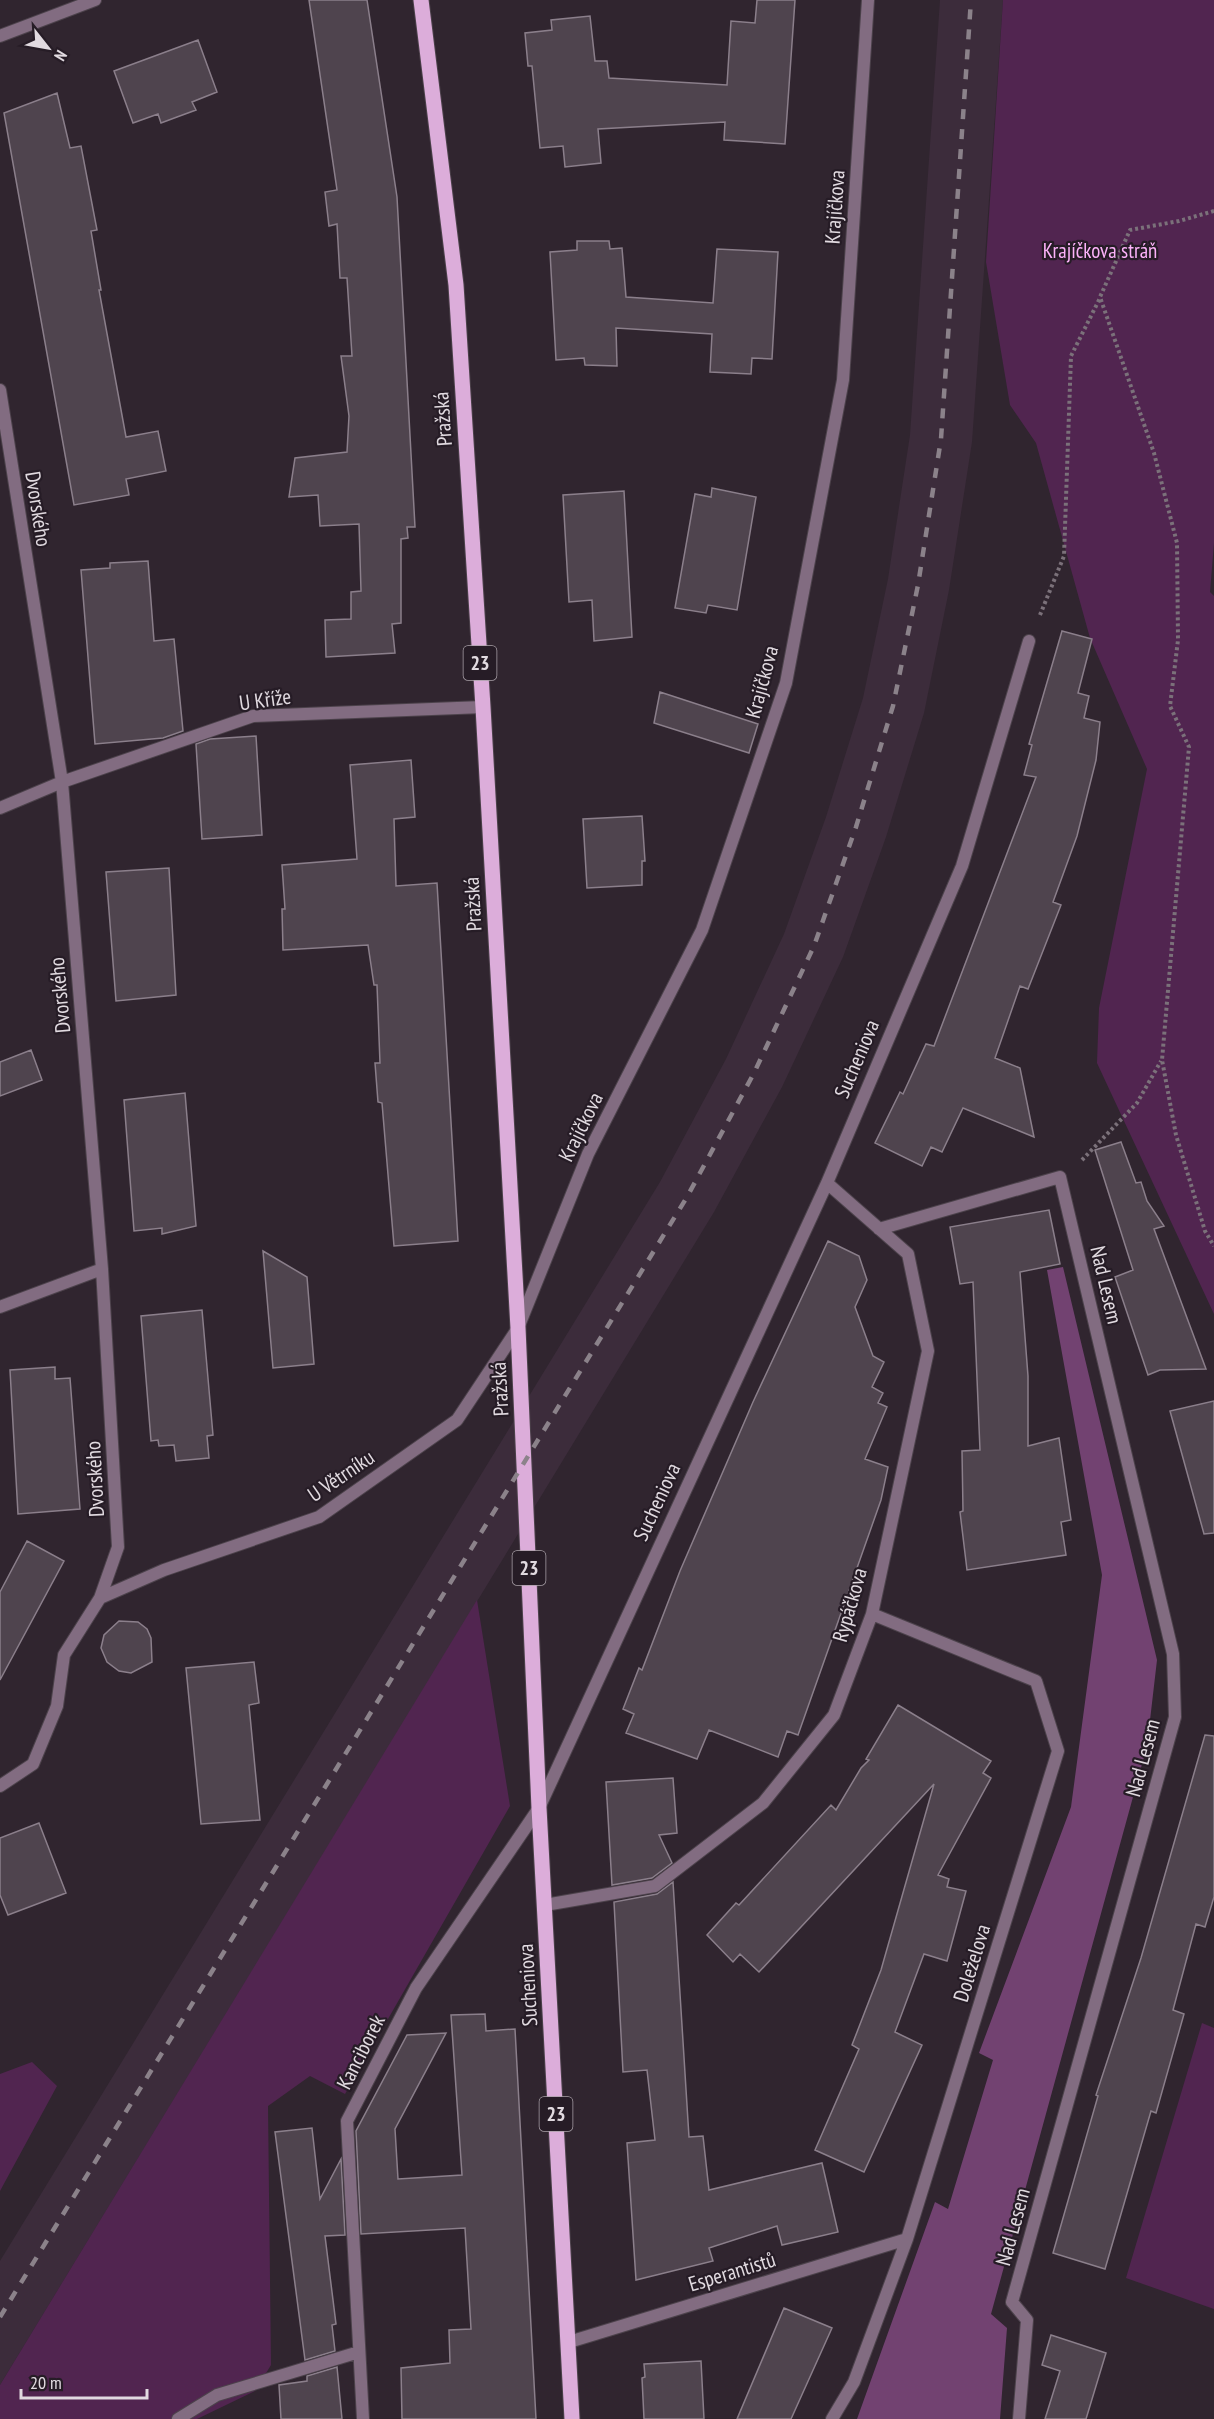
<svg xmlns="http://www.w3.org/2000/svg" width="1214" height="2419" font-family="'PT Sans Narrow',sans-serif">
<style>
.built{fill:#3c2c3b}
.green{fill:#512550}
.forest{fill:#724271}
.building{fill:#4f444e;stroke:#8b7f8b;stroke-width:1.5}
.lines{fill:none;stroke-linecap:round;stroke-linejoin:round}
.street-casing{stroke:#4c424b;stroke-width:14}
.primary-casing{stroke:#4c424b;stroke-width:17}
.path{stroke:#7b717a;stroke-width:4;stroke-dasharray:3 3;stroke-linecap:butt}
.street{stroke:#826c81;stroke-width:12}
.primary{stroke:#dcadda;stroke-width:15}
.rail{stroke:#8b828a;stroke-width:4.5;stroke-dasharray:10 10;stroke-linecap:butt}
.labels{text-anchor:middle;stroke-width:4.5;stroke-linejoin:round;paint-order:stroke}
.shield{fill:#261c26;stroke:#a9a1a8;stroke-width:1.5}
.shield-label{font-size:20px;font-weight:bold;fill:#e1dae0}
.street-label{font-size:21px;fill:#e1dae0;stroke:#261c26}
.park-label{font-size:21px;fill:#fcb2f9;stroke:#261c26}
</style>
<rect width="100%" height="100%" fill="#30252f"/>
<!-- built -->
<path class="built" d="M 940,0 L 1003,0 L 972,442 L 949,590 L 924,713 L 886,837 L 843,957 L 782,1087 L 714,1212 L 0,2385 L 0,2261 L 660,1182 L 726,1059 L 784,934 L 826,817 L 863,698 L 888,579 L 910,435 Z"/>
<!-- green -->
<path class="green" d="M 1003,0 L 1214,0 L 1214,543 L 1210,592 L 1214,596 L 1214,1314 L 1097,1063 L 1099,1008 L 1147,769 L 1090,638 L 1036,443 L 1010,405 L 986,262 Z
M 477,1600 L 510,1806 L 345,2094 L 310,2076 L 268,2106 L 271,2365 L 255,2391 L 197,2419 L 0,2419 L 0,2385 Z
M 1202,2023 L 1214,2028 L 1214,2309 L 1126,2278 Z
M 32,2062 L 57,2086 L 0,2191 L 0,2074 Z"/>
<!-- forest -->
<path class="forest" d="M 1063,1267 L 1157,1660 L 1147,1746 L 991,2314 L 1007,2328 L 1000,2419 L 857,2419 L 935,2202 L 948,2209 L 993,2060 L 979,2053 L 1071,1807 L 1102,1575 L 1047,1270 Z"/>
<!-- building -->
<path class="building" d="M 309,0 L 367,0 L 397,197 L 415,527 L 407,527 L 408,538 L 401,539 L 401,623 L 392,624 L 395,653 L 326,657 L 325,620 L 351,619 L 351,592 L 361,591 L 359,524 L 320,526 L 318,495 L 289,497 L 295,458 L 347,452 L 349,416 L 341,356 L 352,356 L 347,278 L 340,278 L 337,224 L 329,226 L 325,192 L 337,190 Z
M 757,0 L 795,0 L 785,144 L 724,140 L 725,122 L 598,129 L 601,163 L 565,167 L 563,146 L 540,148 L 532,66 L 528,66 L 525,33 L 552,30 L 551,20 L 590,16 L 595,61 L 607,61 L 609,78 L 727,85 L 731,21 L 755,23 Z
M 198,40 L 217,92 L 192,102 L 196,110 L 177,117 L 161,123 L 158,114 L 133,123 L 114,71 Z
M 57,93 L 70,148 L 81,146 L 97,230 L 91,231 L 101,290 L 99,290 L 126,437 L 158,431 L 166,471 L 126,479 L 129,495 L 74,505 L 4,113 Z
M 577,241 L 609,241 L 610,249 L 622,248 L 626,297 L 713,303 L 717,249 L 778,252 L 772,359 L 752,358 L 751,374 L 710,372 L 712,334 L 616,328 L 617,366 L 585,365 L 584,358 L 556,360 L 550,252 L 577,250 Z
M 712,488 L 756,497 L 737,610 L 708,605 L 706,613 L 675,608 L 695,494 L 711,497 Z
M 624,491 L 632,637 L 594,641 L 592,600 L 569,602 L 563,495 Z
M 148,561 L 154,641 L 174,639 L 183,731 L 163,738 L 95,744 L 81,570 L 110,568 L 110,563 Z
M 1062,631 L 1092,639 L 1078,693 L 1089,696 L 1084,718 L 1100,722 L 1096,760 L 1077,836 L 1053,902 L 1061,905 L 1028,989 L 1020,986 L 995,1058 L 1020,1068 L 1034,1137 L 963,1108 L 942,1152 L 931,1147 L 922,1166 L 875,1143 L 900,1092 L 903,1094 L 926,1044 L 934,1046 L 1036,777 L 1024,775 L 1032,745 L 1029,744 Z
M 660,692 L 758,724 L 749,753 L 654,723 Z
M 256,736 L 262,835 L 202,839 L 196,744 L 210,739 Z
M 411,760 L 415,817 L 394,819 L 396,886 L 437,883 L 458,1241 L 394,1246 L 382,1103 L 378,1102 L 375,1063 L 380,1063 L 377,985 L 374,985 L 368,945 L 283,950 L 282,909 L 285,909 L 282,865 L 357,859 L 350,765 Z
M 642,816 L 645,861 L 642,861 L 642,885 L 587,888 L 583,819 Z
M 169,868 L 176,995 L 116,1001 L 106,872 Z
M 31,1050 L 42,1080 L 0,1096 L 0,1062 Z
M 185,1093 L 196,1226 L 162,1234 L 162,1228 L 134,1231 L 124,1100 Z
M 1121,1142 L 1136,1183 L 1141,1182 L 1147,1201 L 1164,1226 L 1154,1229 L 1206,1369 L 1160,1370 L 1148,1375 L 1115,1277 L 1133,1270 L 1095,1150 Z
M 1049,1210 L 1060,1264 L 1020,1272 L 1028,1376 L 1028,1446 L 1059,1438 L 1071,1520 L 1061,1522 L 1066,1555 L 967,1570 L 960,1512 L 963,1511 L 962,1451 L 980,1450 L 973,1282 L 960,1284 L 950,1227 Z
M 828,1241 L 859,1256 L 867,1280 L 855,1307 L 873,1356 L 884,1362 L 872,1387 L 883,1393 L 878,1403 L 887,1407 L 865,1459 L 888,1467 L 881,1500 L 798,1735 L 787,1731 L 778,1757 L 709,1730 L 697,1759 L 626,1733 L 634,1714 L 623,1709 L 639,1668 L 642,1670 L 680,1571 L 753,1402 Z
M 263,1251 L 307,1277 L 314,1364 L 273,1368 Z
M 202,1310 L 213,1435 L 207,1436 L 209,1458 L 176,1461 L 174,1445 L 159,1446 L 158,1440 L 151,1441 L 141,1316 Z
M 55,1367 L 55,1379 L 70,1378 L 80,1509 L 18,1514 L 10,1370 Z
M 1214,1401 L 1214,1533 L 1204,1534 L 1170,1411 Z
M 27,1541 L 64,1561 L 0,1680 L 0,1592 Z
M 119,1621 L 138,1622 L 147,1629 L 151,1638 L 152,1662 L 131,1673 L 119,1671 L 107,1662 L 101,1648 L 104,1635 Z
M 254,1662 L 259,1703 L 249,1705 L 260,1820 L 201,1824 L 186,1668 Z
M 898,1705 L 991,1761 L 983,1773 L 991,1778 L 938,1875 L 949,1879 L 947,1887 L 966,1891 L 947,1961 L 924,1954 L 895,2032 L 922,2045 L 864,2172 L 815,2150 L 859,2049 L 852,2045 L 881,1970 L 934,1784 L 759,1972 L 740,1954 L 733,1962 L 707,1935 L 736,1903 L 739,1905 L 831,1805 L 836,1810 L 861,1768 L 869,1760 L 866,1759 Z
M 1205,1735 L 1214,1736 L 1214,1897 L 1205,1927 L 1196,1924 L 1173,2010 L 1184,2014 L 1156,2113 L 1151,2111 L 1105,2269 L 1053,2253 L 1098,2096 L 1096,2095 L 1141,1958 Z
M 673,1778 L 677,1833 L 659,1835 L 672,1863 L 652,1878 L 612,1885 L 606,1782 Z
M 39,1823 L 66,1893 L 8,1915 L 0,1895 L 0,1838 Z
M 673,1882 L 689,2137 L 703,2136 L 709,2190 L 822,2163 L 838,2232 L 782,2245 L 777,2226 L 709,2248 L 713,2261 L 636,2280 L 627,2143 L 655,2140 L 647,2070 L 623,2072 L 614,1902 L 657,1894 Z
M 485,2014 L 486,2031 L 515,2029 L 536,2419 L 402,2419 L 401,2368 L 450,2363 L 449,2330 L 471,2329 L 465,2228 L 361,2234 L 356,2131 L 407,2035 L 446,2033 L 395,2129 L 398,2179 L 462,2175 L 451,2015 Z
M 312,2128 L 320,2199 L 341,2159 L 345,2235 L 325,2236 L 336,2324 L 332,2325 L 335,2351 L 305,2360 L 275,2132 Z
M 784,2308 L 832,2328 L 791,2419 L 737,2419 Z
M 1051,2335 L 1106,2353 L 1086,2419 L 1045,2419 L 1060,2371 L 1042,2365 Z
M 701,2361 L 704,2419 L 644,2419 L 642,2378 L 645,2377 L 644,2364 Z
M 337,2367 L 342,2419 L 281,2419 L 279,2385 L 307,2381 L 307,2376 Z"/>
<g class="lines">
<!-- street casing -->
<g class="street-casing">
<path id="street" d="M 0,36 L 95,0
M 0,390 L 62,782 L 102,1269 L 118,1547 L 100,1598 L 64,1655 L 57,1706 L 33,1764 L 0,1786
M 0,808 L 62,782 L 253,716 L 483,707
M 879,1229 L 1060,1177 L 1173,1654 L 1175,1717 L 1012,2302 L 1027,2320 L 1019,2419
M 0,1307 L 102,1269
M 100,1598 L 164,1570 L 319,1517 L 457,1420 L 518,1328 L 588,1154 L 702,930 L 786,683 L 843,380 L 868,0
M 545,1905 L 655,1886 L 763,1803 L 834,1715 L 872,1614 L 928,1351 L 908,1254 L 827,1183
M 569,2342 L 907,2239
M 178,2419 L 217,2395 L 359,2352
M 363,2419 L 347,2121 L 416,1988 L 539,1808 L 827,1183 L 962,866 L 1029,641
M 832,2419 L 854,2382 L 907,2239 L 1058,1751 L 1036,1681 L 872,1614"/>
</g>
<!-- primary casing -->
<g class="primary-casing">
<path id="primary" d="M 421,0 L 456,285 L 483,707 L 518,1328 L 539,1808 L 572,2419"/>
</g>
<!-- path -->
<path class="path" d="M 1214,211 L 1179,221 L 1130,230 L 1100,297 L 1154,453 L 1177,543 L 1178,640 L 1170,706 L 1189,747 L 1162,1060 L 1176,1135 L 1205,1231 L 1214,1246
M 1040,615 L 1064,556 L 1071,356 L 1100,298
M 1082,1160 L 1137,1103 L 1161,1061"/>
<!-- street -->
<use href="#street" class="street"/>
<!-- primary -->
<use href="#primary" class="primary"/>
<!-- rail -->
<path class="rail" d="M 0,2317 L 687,1197 L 754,1073 L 814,946 L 856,827 L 893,706 L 918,585 L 941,439 L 971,0"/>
</g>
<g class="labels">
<!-- shield labels -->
<g class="shield">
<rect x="463.5" y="646" width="33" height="34" rx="4.5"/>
<rect x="512.5" y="1551" width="33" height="34" rx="4.5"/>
<rect x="539.5" y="2097" width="33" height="34" rx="4.5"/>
</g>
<g class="shield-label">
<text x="480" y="670">23</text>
<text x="529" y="1575">23</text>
<text x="556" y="2121">23</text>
</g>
<!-- street labels -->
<g class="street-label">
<text transform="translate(835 207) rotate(-86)" y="7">Krajíčkova</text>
<text transform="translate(443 419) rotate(-94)" y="7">Pražská</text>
<text transform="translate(38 509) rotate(81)" y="7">Dvorského</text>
<text transform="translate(762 682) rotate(-75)" y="7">Krajíčkova</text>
<text transform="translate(265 700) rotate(-8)" y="7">U Kříže</text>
<text transform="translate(473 904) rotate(-93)" y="7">Pražská</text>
<text transform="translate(60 995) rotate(-95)" y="7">Dvorského</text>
<text transform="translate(857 1059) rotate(-67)" y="7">Sucheniova</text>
<text transform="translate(581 1127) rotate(-64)" y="7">Krajíčkova</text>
<text transform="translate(1106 1285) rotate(77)" y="7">Nad Lesem</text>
<text transform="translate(500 1389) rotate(-93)" y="7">Pražská</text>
<text transform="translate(341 1476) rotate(-34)" y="7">U Větrníku</text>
<text transform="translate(95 1479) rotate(-93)" y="7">Dvorského</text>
<text transform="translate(657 1502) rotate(-65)" y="7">Sucheniova</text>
<text transform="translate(850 1605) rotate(-74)" y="7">Rypáčkova</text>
<text transform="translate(1143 1758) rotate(-75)" y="7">Nad Lesem</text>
<text transform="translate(972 1963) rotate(-73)" y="7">Doleželova</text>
<text transform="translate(528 1985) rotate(-93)" y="7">Sucheniova</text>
<text transform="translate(361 2052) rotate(-63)" y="7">Kanciborek</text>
<text transform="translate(1013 2227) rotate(-75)" y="7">Nad Lesem</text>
<text transform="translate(732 2272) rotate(-17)" y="7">Esperantistů</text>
</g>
<!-- park labels -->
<g class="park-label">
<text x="1100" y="258">Krajíčkova stráň</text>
</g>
</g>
<!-- north arrow -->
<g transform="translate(48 48) rotate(121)" stroke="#261c26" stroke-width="4.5" paint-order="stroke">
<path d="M0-4.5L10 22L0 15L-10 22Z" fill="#e1dae0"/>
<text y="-9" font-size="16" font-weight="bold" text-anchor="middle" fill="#e1dae0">N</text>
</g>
<!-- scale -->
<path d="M21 2389v9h126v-9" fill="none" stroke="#e1dae0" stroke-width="3"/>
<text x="30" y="2389" font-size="18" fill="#e1dae0" stroke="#261c26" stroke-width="4.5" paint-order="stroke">20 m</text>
</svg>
